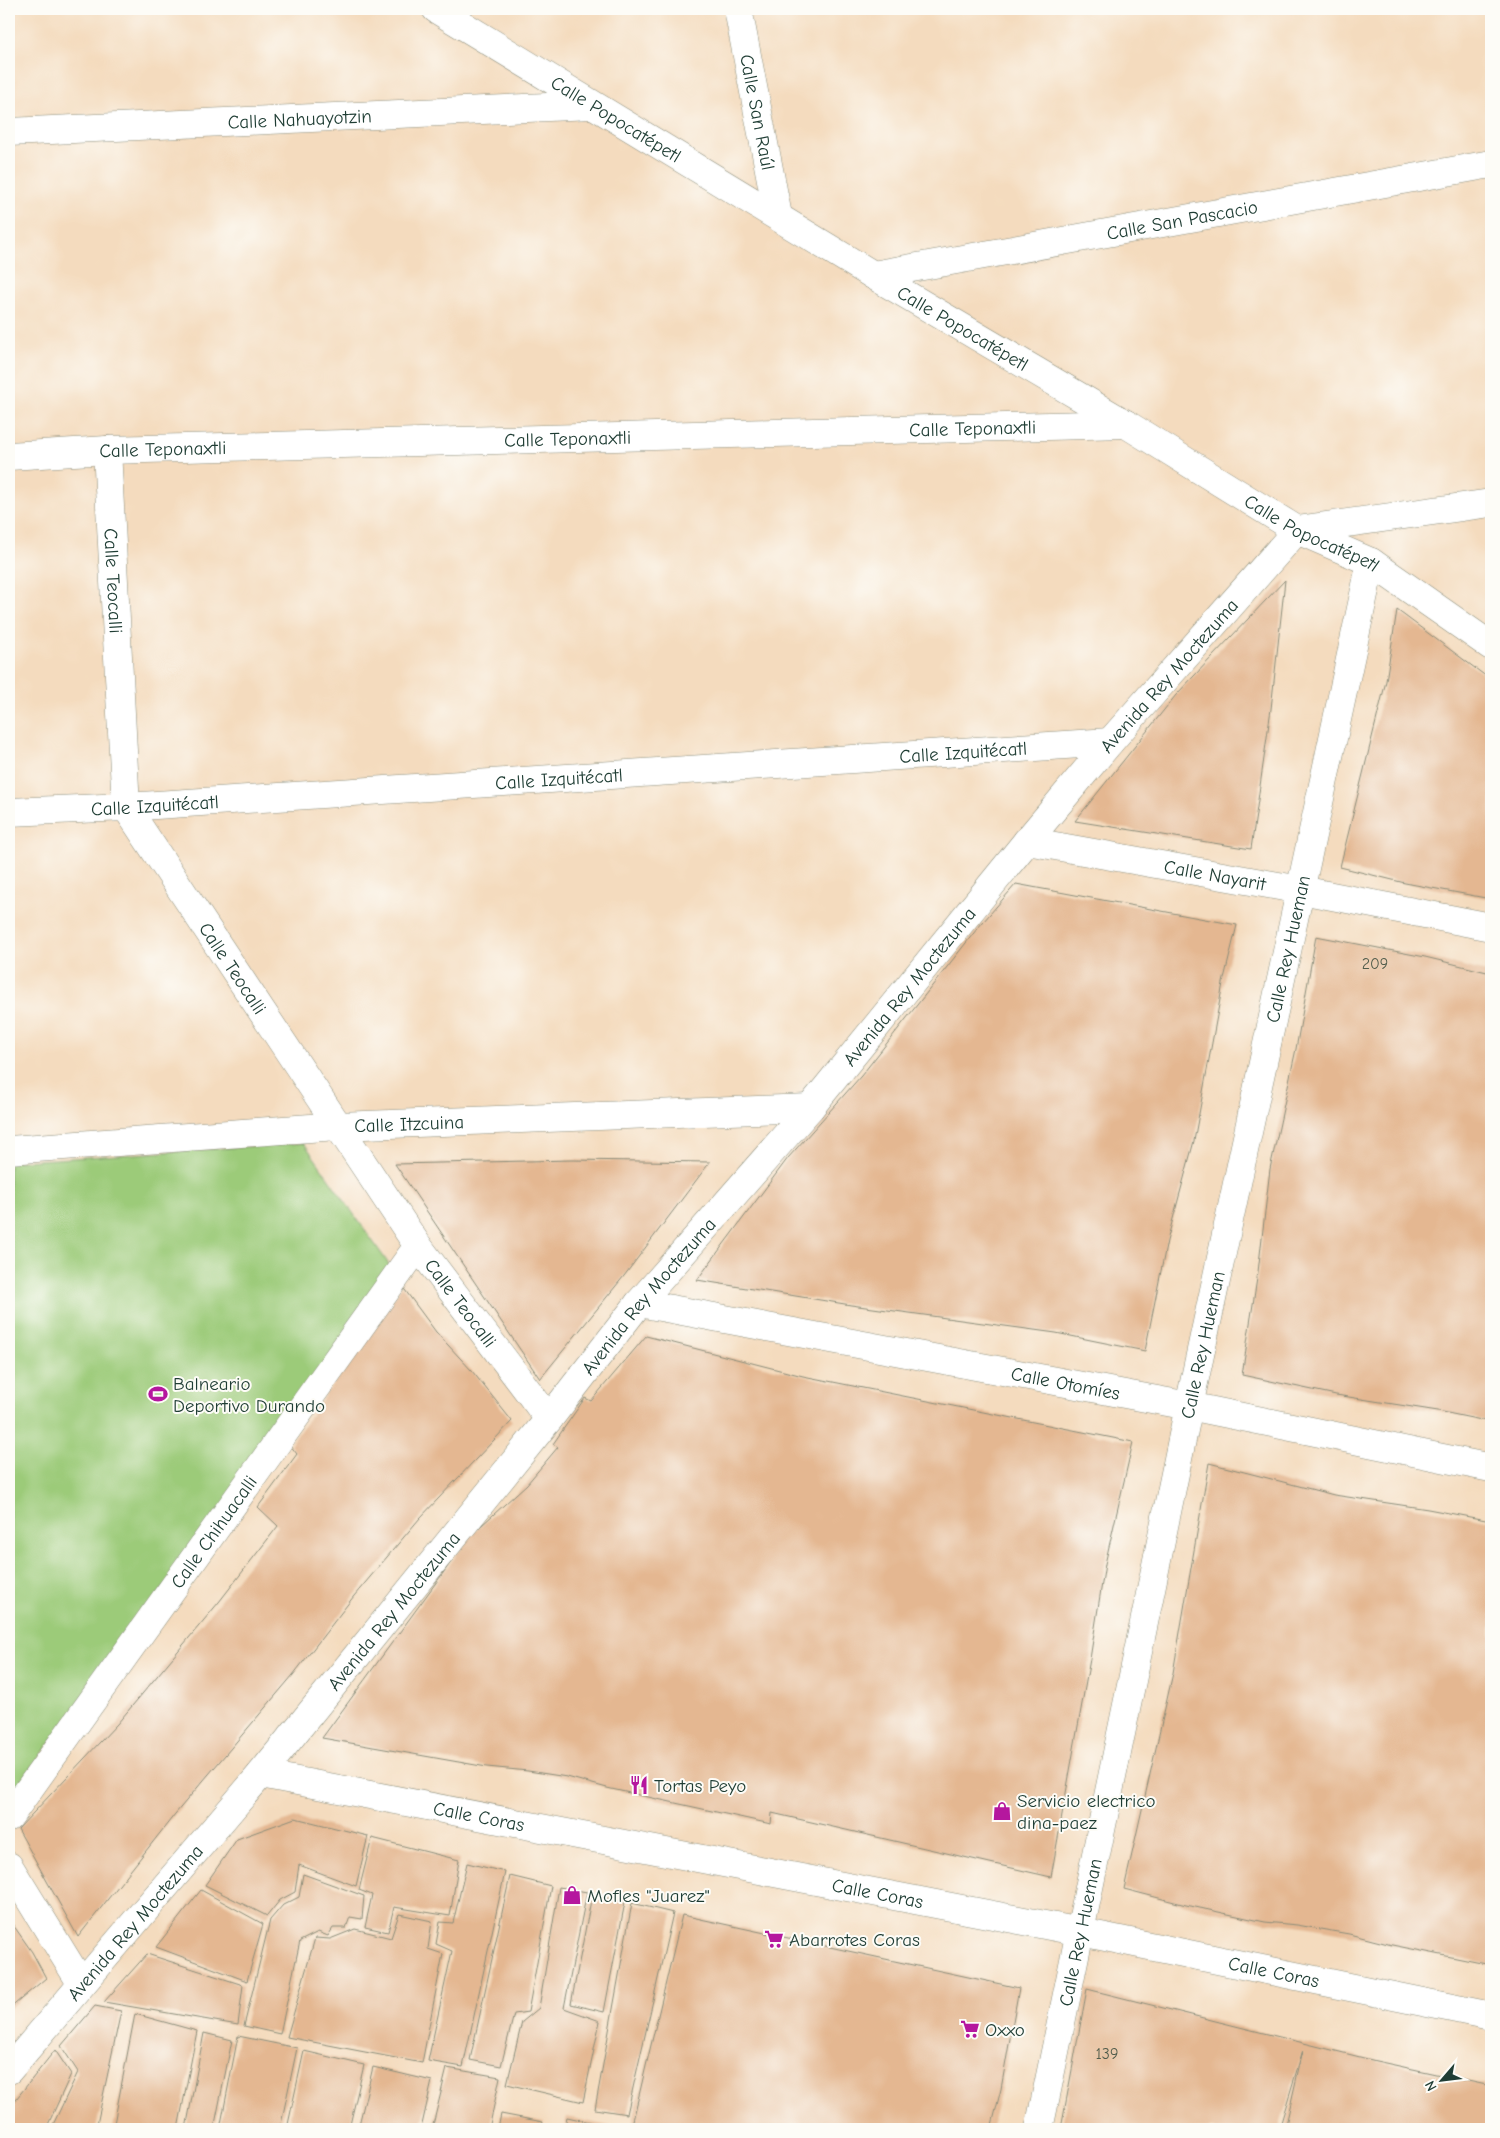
<svg xmlns="http://www.w3.org/2000/svg" width="1500" height="2138" font-family="'Comic Neue',sans-serif">
<style>
.garden{fill:#9ccb79;stroke:#5e8456}
.building{fill:#e4b791}
.lines{fill:none;stroke-linecap:round;stroke-linejoin:round}
.minor-casing{stroke:#8a8c79;stroke-width:29}
.minor{stroke:#fff;stroke-width:28}
.labels{text-anchor:middle;stroke-width:4;stroke-linejoin:round;paint-order:stroke}
.number-label{font-size:16px;fill:#505c4b}
.street-label{font-size:19px;fill:#1f3d34;stroke:#fdfcf7}
.poi-label{font-size:19px;fill:#1f3d34;stroke:#fdfcf7;text-anchor:start}
</style>
<rect width="100%" height="100%" fill="#fdfcf7"/>
<filter id="ink" filterUnits="userSpaceOnUse"><feTurbulence type="fractalNoise" baseFrequency=".02" numOctaves="2"/><feDisplacementMap in="SourceGraphic" scale="10" xChannelSelector="R" yChannelSelector="G"/><feConvolveMatrix kernelMatrix="1 2 1 2 8 2 1 2 1" color-interpolation-filters="sRGB"/></filter>
<filter id="wash" filterUnits="userSpaceOnUse"><feTurbulence type="fractalNoise" baseFrequency=".0096" numOctaves="4" result="noise"/><feDisplacementMap in="SourceGraphic" scale="20" xChannelSelector="R" yChannelSelector="G"/><feGaussianBlur stdDeviation="1.12" result="paint"/><feColorMatrix in="noise" values="0 0 0 0 0 0 0 0 0 0 0 0 0 0 0 0 0 1.4 0 .05"/><feComposite in="paint" operator="in"/></filter>
<g filter="url(#wash)">
<rect width="100%" height="100%" fill="#f4dbbe"/>
<!-- garden -->
<path class="garden" d="M 304,1143 L 395,1273 L 9,1799 L 9,1162 Z"/>
<g id="blocks">
<!-- building -->
<path class="building" d="M 1285,580 L 1271,709 L 1251,849 L 1075,821 L 1176,695 Z
M 1397,610 L 1491,680 L 1491,899 L 1405,883 L 1340,867 L 1386,681 Z
M 1016,884 L 1237,925 L 1223,983 L 1194,1141 L 1167,1241 L 1145,1351 L 1056,1333 L 851,1305 L 697,1280 L 788,1158 L 861,1076 L 977,929 Z
M 1316,936 L 1425,957 L 1491,973 L 1491,1422 L 1438,1411 L 1336,1395 L 1242,1375 L 1258,1272 L 1270,1169 L 1296,1049 Z
M 572,1160 L 710,1162 L 624,1276 L 540,1379 L 395,1164 Z
M 402,1286 L 436,1332 L 472,1371 L 512,1421 L 420,1518 L 354,1596 L 293,1675 L 175,1814 L 78,1937 L 18,1829 L 117,1724 L 219,1602 L 278,1526 L 258,1507 L 297,1454 L 290,1445 Z
M 646,1336 L 803,1376 L 1133,1442 L 1105,1564 L 1090,1659 L 1051,1877 L 772,1813 L 771,1824 L 607,1788 L 567,1777 L 528,1771 L 487,1767 L 322,1738 L 471,1535 L 527,1484 L 558,1447 L 553,1444 L 585,1398 L 591,1401 Z
M 1209,1463 L 1334,1495 L 1428,1509 L 1491,1521 L 1491,1965 L 1392,1945 L 1349,1934 L 1297,1925 L 1265,1922 L 1186,1905 L 1124,1889 L 1173,1673 Z
M 295,1818 L 368,1836 L 356,1886 L 299,1865 L 295,1892 L 280,1900 L 267,1916 L 205,1885 L 237,1839 Z
M 372,1838 L 459,1860 L 450,1916 L 394,1907 L 388,1932 L 365,1927 L 372,1895 L 359,1890 Z
M 467,1863 L 505,1872 L 463,2067 L 428,2061 L 452,1951 L 436,1944 L 440,1922 L 453,1923 Z
M 303,1874 L 364,1896 L 362,1919 L 350,1917 L 346,1928 L 333,1928 L 328,1936 L 318,1932 L 300,1941 L 280,2034 L 244,2026 L 270,1920 L 283,1905 L 299,1897 Z
M 510,1876 L 551,1886 L 528,2012 L 514,2014 L 501,2066 L 470,2060 Z
M 559,1887 L 587,1892 L 564,2008 L 600,2021 L 583,2102 L 507,2084 L 522,2022 L 539,2008 Z
M 201,1890 L 263,1924 L 247,1981 L 156,1947 Z
M 592,1895 L 625,1902 L 604,2012 L 571,2004 Z
M 632,1903 L 673,1913 L 627,2114 L 595,2109 Z
M 399,1914 L 432,1921 L 428,1949 L 443,1954 L 422,2063 L 287,2037 L 315,1938 L 330,1939 L 355,1929 L 391,1938 Z
M 682,1915 L 1019,1988 L 1001,2089 L 991,2129 L 631,2129 Z
M 9,1919 L 32,1952 L 46,1978 L 9,2009 Z
M 147,1954 L 243,1985 L 238,2025 L 104,2002 Z
M 1087,1989 L 1376,2061 L 1491,2086 L 1491,2129 L 1285,2129 L 1303,2050 L 1279,2129 L 1061,2129 Z
M 95,2006 L 121,2011 L 96,2129 L 51,2129 L 78,2072 L 61,2046 Z
M 135,2014 L 197,2031 L 178,2129 L 113,2129 Z
M 204,2033 L 232,2040 L 214,2129 L 186,2129 Z
M 238,2036 L 297,2048 L 280,2129 L 220,2129 Z
M 55,2050 L 71,2074 L 46,2129 L 9,2129 L 9,2108 Z
M 304,2051 L 364,2065 L 349,2129 L 287,2129 Z
M 373,2067 L 432,2081 L 421,2129 L 358,2129 Z
M 447,2068 L 500,2077 L 489,2129 L 432,2129 Z
M 501,2114 L 543,2122 L 541,2129 L 498,2129 Z
M 567,2117 L 618,2128 L 618,2129 L 564,2129 Z"/>
</g>
</g>
<g filter="url(#ink)">
<use href="#blocks" fill-opacity="0" stroke="#8a8c79" stroke-width="1"/>
<g class="lines">
<!-- minor casing -->
<g class="minor-casing">
<g id="minor">
<path id="s1" d="M 436,9 L 873,275 L 1126,424 L 1297,530 L 1371,562 L 1491,646"/>
<path id="s2" d="M 738,9 L 778,216"/>
<path id="s3" d="M 9,132 L 591,105"/>
<path id="s4" d="M 873,275 L 1491,164"/>
<path id="s5" d="M 107,450 L 126,807 L 418,1246 L 549,1419"/>
<path id="s6" d="M 9,456 L 107,450 L 1126,424"/>
<path id="s7" d="M 9,812 L 126,807 L 1110,742"/>
<path id="s8" d="M 1027,841 L 1301,890 L 1491,927"/>
<path id="s9" d="M 9,1150 L 338,1126 L 810,1108"/>
<path id="s10" d="M 639,1303 L 1189,1406 L 1491,1468"/>
<path id="s11" d="M 261,1774 L 1081,1932 L 1491,2016"/>
<path id="s12" d="M 9,1817 L 418,1246"/>
<path d="M 9,1866 L 81,1983"/>
<path id="s13" d="M 9,2070 L 261,1774 L 549,1419 L 639,1303 L 810,1108 L 1027,841 L 1110,742 L 1297,530 L 1491,503"/>
<path id="s14" d="M 1039,2129 L 1189,1406 L 1371,562"/>
</g>
</g>
<!-- minor -->
<use href="#minor" class="minor"/>
</g>
</g>
<!-- icons -->
<defs>
<g id="stadium-bare" transform="scale(1.5)"><path d="M0-5a6.5 5 0 1 0 0 10a6.5 5 0 1 0 0-10ZM-3.5-1.8h7v3.6h-7Z" fill="#b5179e" stroke="#fdfcf7" stroke-width="2.5" paint-order="stroke"/></g>
<g id="restaurant-bare" transform="scale(1.5)"><path d="M-5-6h1v4h1v-4h1v4h1v-4h1v5L-1.5 .5V6h-2V.5L-5-1ZM5-6V6H3V1.5H1.5Q1.5-4 5-6Z" fill="#b5179e" stroke="#fdfcf7" stroke-width="2.5" paint-order="stroke"/></g>
<g id="shop-bare" transform="scale(1.5)"><path d="M-5-2.5h2.3a2.7 3.5 0 0 1 5.4 0H5L5.5 6h-11ZM-1.5-2.5h3a1.5 2.3 0 0 0-3 0Z" fill="#b5179e" stroke="#fdfcf7" stroke-width="2.5" paint-order="stroke"/></g>
<g id="supermarket-bare" transform="scale(1.5)"><path d="M-6-5.5h2.5l.6 2H6L4.5 2H-2.5L-4.4-4H-6ZM-1.5 3.2a1.3 1.3 0 1 0 .1 0ZM3 3.2a1.3 1.3 0 1 0 .1 0Z" fill="#b5179e" stroke="#fdfcf7" stroke-width="2.5" paint-order="stroke"/></g>
</defs>
<g fill-rule="evenodd">
<use href="#stadium-bare" x="158" y="1394"/>
<use href="#restaurant-bare" x="639" y="1785"/>
<use href="#shop-bare" x="1002" y="1811"/>
<use href="#shop-bare" x="572" y="1895"/>
<use href="#supermarket-bare" x="774" y="1939"/>
<use href="#supermarket-bare" x="970" y="2029"/>
</g>
<g class="labels">
<!-- number labels -->
<g class="number-label">
<text x="1375" y="969">209</text>
<text x="1107" y="2059">139</text>
</g>
<!-- street labels -->
<g class="street-label">
<text dy="7" stroke="none"><textPath href="#s2" startOffset="105">Calle San Raúl</textPath></text>
<text dy="7" stroke="none"><textPath href="#s3" startOffset="291">Calle Nahuayotzin</textPath></text>
<text dy="7" stroke="none"><textPath href="#s1" startOffset="211">Calle Popocatépetl</textPath></text>
<text dy="7" stroke="none"><textPath href="#s4" startOffset="314">Calle San Pascacio</textPath></text>
<text dy="7" stroke="none"><textPath href="#s1" startOffset="616">Calle Popocatépetl</textPath></text>
<text dy="7" stroke="none"><textPath href="#s6" startOffset="964">Calle Teponaxtli</textPath></text>
<text dy="7" stroke="none"><textPath href="#s6" startOffset="559">Calle Teponaxtli</textPath></text>
<text dy="7" stroke="none"><textPath href="#s6" startOffset="154">Calle Teponaxtli</textPath></text>
<text dy="7" stroke="none"><textPath href="#s1" startOffset="1021">Calle Popocatépetl</textPath></text>
<text dy="7" stroke="none"><textPath href="#s5" startOffset="131">Calle Teocalli</textPath></text>
<text dy="7" stroke="none"><textPath href="#s13" startOffset="1814">Avenida Rey Moctezuma</textPath></text>
<text dy="7" stroke="none"><textPath href="#s7" startOffset="956">Calle Izquitécatl</textPath></text>
<text dy="7" stroke="none"><textPath href="#s7" startOffset="551">Calle Izquitécatl</textPath></text>
<text dy="7" stroke="none"><textPath href="#s7" startOffset="146">Calle Izquitécatl</textPath></text>
<text dy="7" stroke="none"><textPath href="#s8" startOffset="191">Calle Nayarit</textPath></text>
<text dy="7" stroke="none"><textPath href="#s14" startOffset="1206">Calle Rey Hueman</textPath></text>
<text dy="7" stroke="none"><textPath href="#s5" startOffset="551">Calle Teocalli</textPath></text>
<text dy="7" stroke="none"><textPath href="#s13" startOffset="1409">Avenida Rey Moctezuma</textPath></text>
<text dy="7" stroke="none"><textPath href="#s9" startOffset="401">Calle Itzcuina</textPath></text>
<text dy="7" stroke="none"><textPath href="#s13" startOffset="1004">Avenida Rey Moctezuma</textPath></text>
<text dy="7" stroke="none"><textPath href="#s5" startOffset="956">Calle Teocalli</textPath></text>
<text dy="7" stroke="none"><textPath href="#s14" startOffset="801">Calle Rey Hueman</textPath></text>
<text dy="7" stroke="none"><textPath href="#s10" startOffset="434">Calle Otomíes</textPath></text>
<text dy="7" stroke="none"><textPath href="#s12" startOffset="351">Calle Chihuacalli</textPath></text>
<text dy="7" stroke="none"><textPath href="#s13" startOffset="599">Avenida Rey Moctezuma</textPath></text>
<text dy="7" stroke="none"><textPath href="#s11" startOffset="222">Calle Coras</textPath></text>
<text dy="7" stroke="none"><textPath href="#s11" startOffset="628">Calle Coras</textPath></text>
<text dy="7" stroke="none"><textPath href="#s13" startOffset="194">Avenida Rey Moctezuma</textPath></text>
<text dy="7" stroke="none"><textPath href="#s14" startOffset="201">Calle Rey Hueman</textPath></text>
<text dy="7" stroke="none"><textPath href="#s11" startOffset="1032">Calle Coras</textPath></text>
</g>
<!-- poi labels -->
<g class="poi-label">
<text x="173" y="1390">Balneario<tspan x="173" dy="22">Deportivo Durando</tspan></text>
<text x="654" y="1792">Tortas Peyo</text>
<text x="1017" y="1807">Servicio electrico<tspan x="1017" dy="22">dina-paez</tspan></text>
<text x="587" y="1902">Mofles "Juarez"</text>
<text x="789" y="1946">Abarrotes Coras</text>
<text x="985" y="2036">Oxxo</text>
</g>
</g>
<!-- margin -->
<rect width="1500" height="2138" fill="none" stroke="#fdfcf7" stroke-width="30"/>
<!-- north arrow -->
<g transform="translate(1442 2080) rotate(242)" stroke="#fdfcf7" stroke-width="4" paint-order="stroke">
<path d="M0-4L9 19L0 12L-9 19Z" fill="#1f3d34"/>
<text y="-8" font-size="14" font-weight="bold" text-anchor="middle" fill="#1f3d34">N</text>
</g>
</svg>
